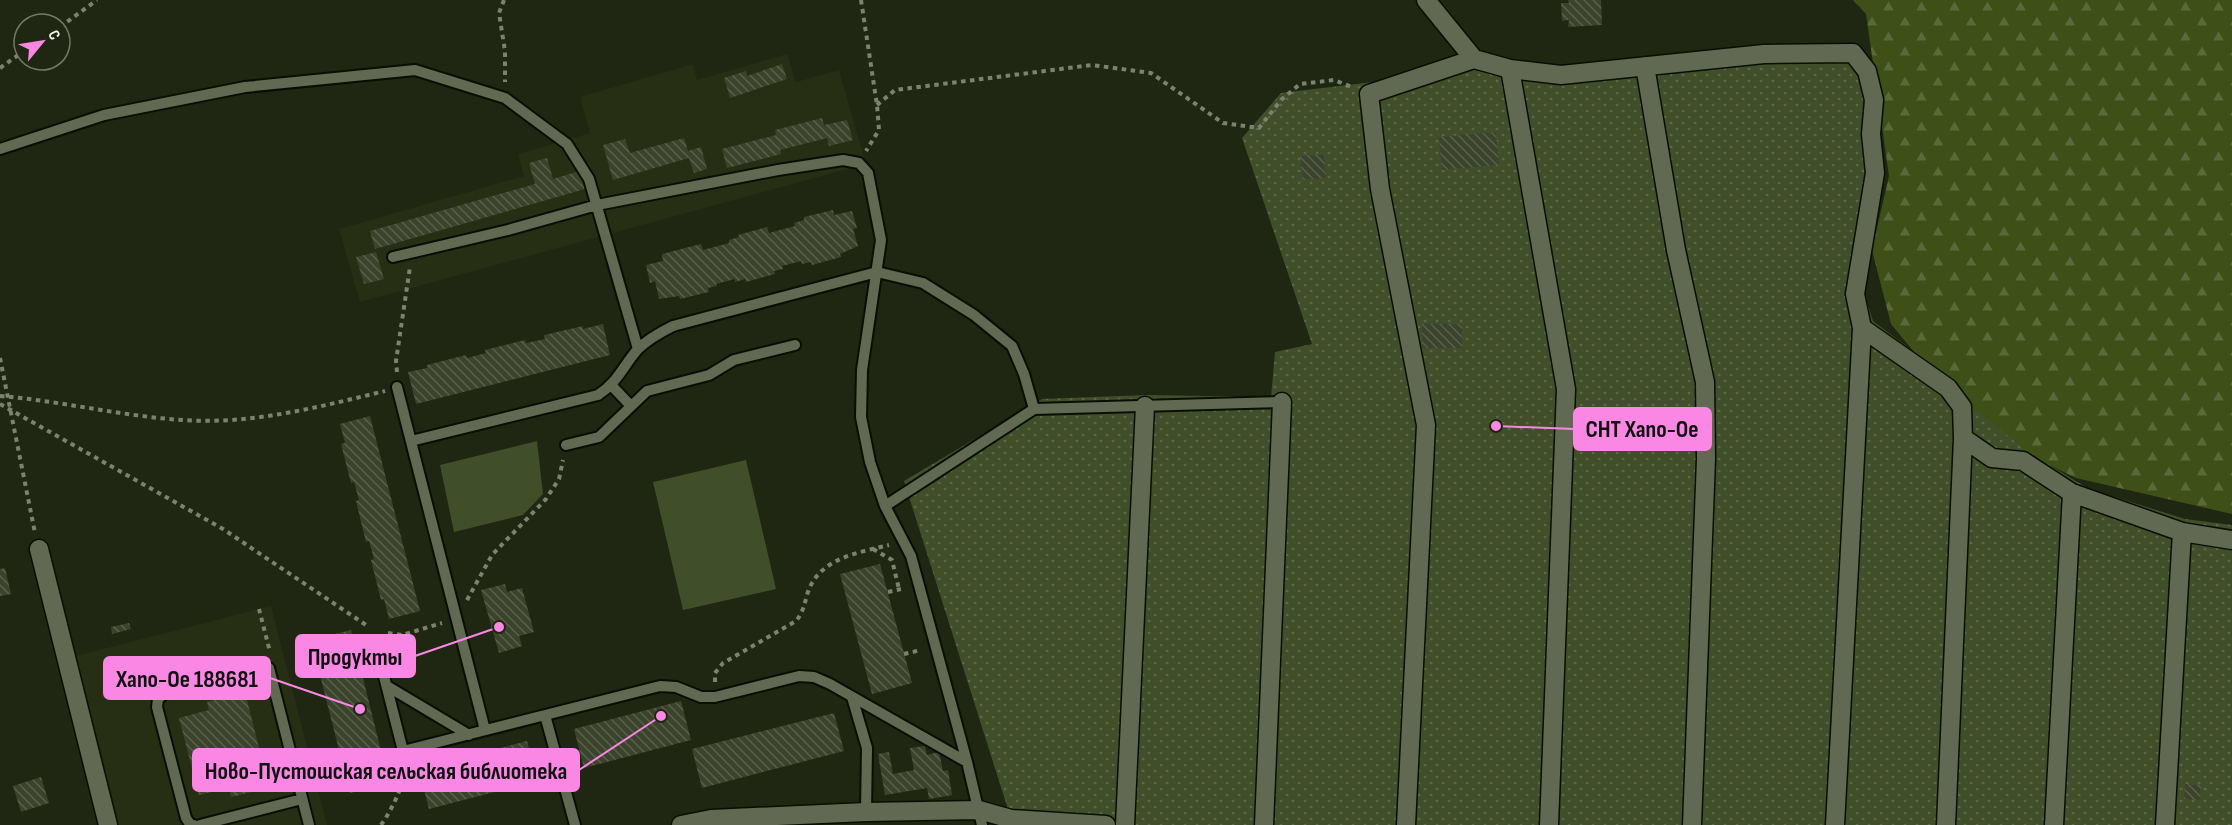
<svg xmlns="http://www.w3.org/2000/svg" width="2232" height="825" font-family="'Sofia Sans Condensed',sans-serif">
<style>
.built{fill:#262f13}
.green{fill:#414e2a}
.forest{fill:url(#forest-firs)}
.garden{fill:url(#garden-dots)}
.building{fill:url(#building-back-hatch)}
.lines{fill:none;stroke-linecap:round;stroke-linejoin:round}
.service-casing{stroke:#090f00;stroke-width:14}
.minor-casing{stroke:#090f00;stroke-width:21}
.path{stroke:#7c8271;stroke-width:4;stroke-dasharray:4.5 4.5;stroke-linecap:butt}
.service{stroke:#616952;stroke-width:10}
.minor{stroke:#616952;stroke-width:18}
.leader{fill:none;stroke:#fb87e5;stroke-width:2}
.callout-dot{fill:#fb87e5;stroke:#1f2612;stroke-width:2}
.callout{fill:#fb87e5;stroke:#fb87e5;stroke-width:2}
.callout-label{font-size:24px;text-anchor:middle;font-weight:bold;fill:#111}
</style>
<defs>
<pattern id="forest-firs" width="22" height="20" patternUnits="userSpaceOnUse" patternTransform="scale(1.5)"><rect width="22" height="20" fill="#3e4f17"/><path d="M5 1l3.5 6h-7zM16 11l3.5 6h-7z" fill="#5a6939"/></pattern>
<pattern id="garden-dots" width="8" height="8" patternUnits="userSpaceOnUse" patternTransform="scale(1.5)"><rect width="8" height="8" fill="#414e2a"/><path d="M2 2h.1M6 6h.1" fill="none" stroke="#5d6849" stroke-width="1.8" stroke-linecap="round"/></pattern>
<pattern id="building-back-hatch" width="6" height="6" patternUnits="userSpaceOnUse" patternTransform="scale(1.5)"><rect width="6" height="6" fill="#3b432d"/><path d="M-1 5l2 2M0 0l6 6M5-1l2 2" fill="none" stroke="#585f4c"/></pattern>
</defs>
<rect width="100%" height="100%" fill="#1f2612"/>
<!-- built -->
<path class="built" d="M 787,54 L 796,82 L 839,70 L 866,164 L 360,302 L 339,229 L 524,176 L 518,154 L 590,133 L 580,97 L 693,64 L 697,80 Z
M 271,606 L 327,825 L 119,825 L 76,656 Z"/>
<!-- green -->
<path class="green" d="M 537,441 L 543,494 L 523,515 L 454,532 L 440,465 Z
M 746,460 L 776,589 L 683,610 L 653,482 Z"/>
<!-- forest -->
<path class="forest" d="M 1853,0 L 2232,0 L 2232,514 L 2076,478 L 1979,431 L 1891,324 L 1872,250 L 1889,176 L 1866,14 Z"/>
<!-- garden -->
<path class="garden" d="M 1764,62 L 1854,62 L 1875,71 L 1863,290 L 1873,321 L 1951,380 L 1968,403 L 2025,450 L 2089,489 L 2185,519 L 2232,525 L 2232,825 L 1013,825 L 904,481 L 1042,399 L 1147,395 L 1271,397 L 1275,352 L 1312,344 L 1242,138 L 1281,93 L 1474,70 L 1553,84 Z"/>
<!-- building -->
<path class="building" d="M 1568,0 L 1601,0 L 1602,25 L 1568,27 L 1569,20 L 1562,21 L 1561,3 L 1569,3 Z
M 782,64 L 787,79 L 730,98 L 724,78 L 746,71 L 747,76 Z
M 822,118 L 824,125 L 847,120 L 853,140 L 829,146 L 827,138 L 780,150 L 781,154 L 727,168 L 722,149 L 776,135 L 775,130 Z
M 1496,132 L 1499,165 L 1442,170 L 1439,137 Z
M 684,138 L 688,151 L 701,147 L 707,169 L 694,173 L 689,158 L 613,180 L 603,145 L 625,139 L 630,153 Z
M 1324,154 L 1326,178 L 1303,180 L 1300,156 Z
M 547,158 L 553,179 L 580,171 L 585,189 L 375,249 L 370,231 L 535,184 L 529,163 Z
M 833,210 L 834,215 L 852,211 L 857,228 L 853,229 L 858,246 L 840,254 L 841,257 L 812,265 L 811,262 L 802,264 L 801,261 L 782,266 L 783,269 L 774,271 L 775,274 L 746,282 L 745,279 L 735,282 L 735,279 L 716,284 L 717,286 L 708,288 L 709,292 L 680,299 L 679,296 L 659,299 L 655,281 L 650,283 L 646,265 L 663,261 L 662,254 L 701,244 L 703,250 L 729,243 L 729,240 L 739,237 L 738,235 L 767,227 L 769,233 L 795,226 L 794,223 L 804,220 L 804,217 Z
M 376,252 L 384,279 L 364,284 L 356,257 Z
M 603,324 L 610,355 L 416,404 L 408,372 L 427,368 L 427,365 L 466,355 L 467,358 L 486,353 L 485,350 L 525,340 L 526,343 L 545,339 L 544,335 L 583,326 L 583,329 Z
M 1422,324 L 1462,324 L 1462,348 L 1422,348 Z
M 370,416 L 420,611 L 389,619 L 384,599 L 381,600 L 371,560 L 374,559 L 369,541 L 366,542 L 356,501 L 359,500 L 354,482 L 351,483 L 341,444 L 345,443 L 340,424 Z
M 880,564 L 912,683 L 872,694 L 840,574 Z
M 5,568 L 11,594 L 0,596 L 0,569 Z
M 505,584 L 507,592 L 522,588 L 534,632 L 519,636 L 522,646 L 499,653 L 481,590 Z
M 129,623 L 131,629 L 112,634 L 111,627 Z
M 351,630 L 389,783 L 350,793 L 311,640 Z
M 245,692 L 269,788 L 231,797 L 229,788 L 199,795 L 179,718 L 209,710 L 207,702 Z
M 681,701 L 691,740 L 584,768 L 574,729 Z
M 834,713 L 844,751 L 702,788 L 692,749 Z
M 527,741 L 537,781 L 429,809 L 419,769 Z
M 925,746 L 927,755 L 939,752 L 943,771 L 948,770 L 952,795 L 929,799 L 927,788 L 885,795 L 878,754 L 889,752 L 893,774 L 914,770 L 910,748 Z
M 41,777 L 49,803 L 21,812 L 13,786 Z
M 2185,784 L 2201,785 L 2200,800 L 2184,799 Z"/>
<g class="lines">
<!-- service casing -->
<g class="service-casing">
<path id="service" d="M 0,149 L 104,115 L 245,87 L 415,70 L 505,98 L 567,144 L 589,179 L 638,349
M 393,257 L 508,230 L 597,205 L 778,170 L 843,160 L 859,163 L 868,173 L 881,240 L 862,370 L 861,417 L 870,462 L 885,506 L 911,556 L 967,762 L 982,825
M 612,386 L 631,406
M 397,387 L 485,730
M 411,441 L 598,395 C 618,382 623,366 638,349 C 648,339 661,332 673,326 L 877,272 L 923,283 L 974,315 L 1012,346 L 1024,374 L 1034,409
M 566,445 L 599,437 L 647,391 L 709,375 L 734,360 L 795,345
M 885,506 L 1034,409 L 1282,402
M 375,641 L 403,751 L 660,686 L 676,687 L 701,697 L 715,697 L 799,676 L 814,677 L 830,684 L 967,762
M 387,686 L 469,735
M 852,697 L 867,748 L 866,812
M 545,715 L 575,825
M 194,825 L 190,824 L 186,818 L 157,707 L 158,699 L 164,694 L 269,668 L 309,825
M 200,825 L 302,799"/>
</g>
<!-- minor casing -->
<g class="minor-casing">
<path id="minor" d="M 1426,0 L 1474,59 L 1510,69 L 1561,75 L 1764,54 L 1853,53 L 1867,71 L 1874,100 L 1871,134 L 1875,173 L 1855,294 L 1862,328 L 1948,388 L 1962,407 L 1963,438 L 1992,458 L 2023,461 L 2072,493 L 2182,532 L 2232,540
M 1645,66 L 1676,250 L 1705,382 L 1706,459 L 1692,825
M 1510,69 L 1566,389 L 1549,825
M 39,549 L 108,825
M 681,825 L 711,819 L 866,812 L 979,810 L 1011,819 L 1106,825
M 1125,825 L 1145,406
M 1264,825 L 1282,402
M 1406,825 L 1426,425 L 1380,189 L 1369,94 L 1474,59
M 1835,825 L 1862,328
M 1946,825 L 1963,438
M 2054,825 L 2072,493
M 2165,825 L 2182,532"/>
</g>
<!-- path -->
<path class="path" d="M 504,0 L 499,13 L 505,51 L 505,82
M 861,0 L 877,105 L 879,130 L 866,151
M 60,27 L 97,0
M 0,68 L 24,51
M 877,105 L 895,90 L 1092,65 L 1151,73 L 1223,123 L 1259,128 L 1281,100 L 1300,84 L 1334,80 L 1352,87
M 0,358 L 35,533
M 397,372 L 396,361 L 410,267
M 0,396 C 61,401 121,416 182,420 C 250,425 319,407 385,391
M 0,404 L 223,529 L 369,627
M 873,549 L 892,560 L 899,589
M 888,592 L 901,589
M 467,600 L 492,555 L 546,499 L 559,479 L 563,460
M 259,609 L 270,652
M 388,633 L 402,635 L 442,623
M 904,654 L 921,650
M 715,682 L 715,673 L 723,663 L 796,621 C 807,607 804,597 812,583 C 827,557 861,552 889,545
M 381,825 C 392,809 406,783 404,764"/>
<!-- service -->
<use href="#service" class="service"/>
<!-- minor -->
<use href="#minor" class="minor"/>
</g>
<!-- callouts -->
<path class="leader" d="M1496 426L1574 429M499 627L415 656M360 709L270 678M661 716L579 770"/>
<g class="callout-dot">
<circle cx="1496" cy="426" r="6"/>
<circle cx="499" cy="627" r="6"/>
<circle cx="360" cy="709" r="6"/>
<circle cx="661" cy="716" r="6"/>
</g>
<g class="callout">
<rect x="1574" y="408" width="137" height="42" rx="6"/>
<rect x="296" y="635" width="119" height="42" rx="6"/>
<rect x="104" y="657" width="166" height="42" rx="6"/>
<rect x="193" y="749" width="386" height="42" rx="6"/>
</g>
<g class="callout-label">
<text x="1642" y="437">СНТ Хапо-Ое</text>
<text x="355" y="665">Продукты</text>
<text x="187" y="687">Хапо-Ое 188681</text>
<text x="386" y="779">Ново-Пустошская сельская библиотека</text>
</g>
<!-- north arrow -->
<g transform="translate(42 42) rotate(60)"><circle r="28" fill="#1f2612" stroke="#737a68" stroke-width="1.5"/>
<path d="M0-4.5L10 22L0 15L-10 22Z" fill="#fb87e5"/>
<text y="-9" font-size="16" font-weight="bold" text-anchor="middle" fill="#f2f7ea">С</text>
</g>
</svg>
